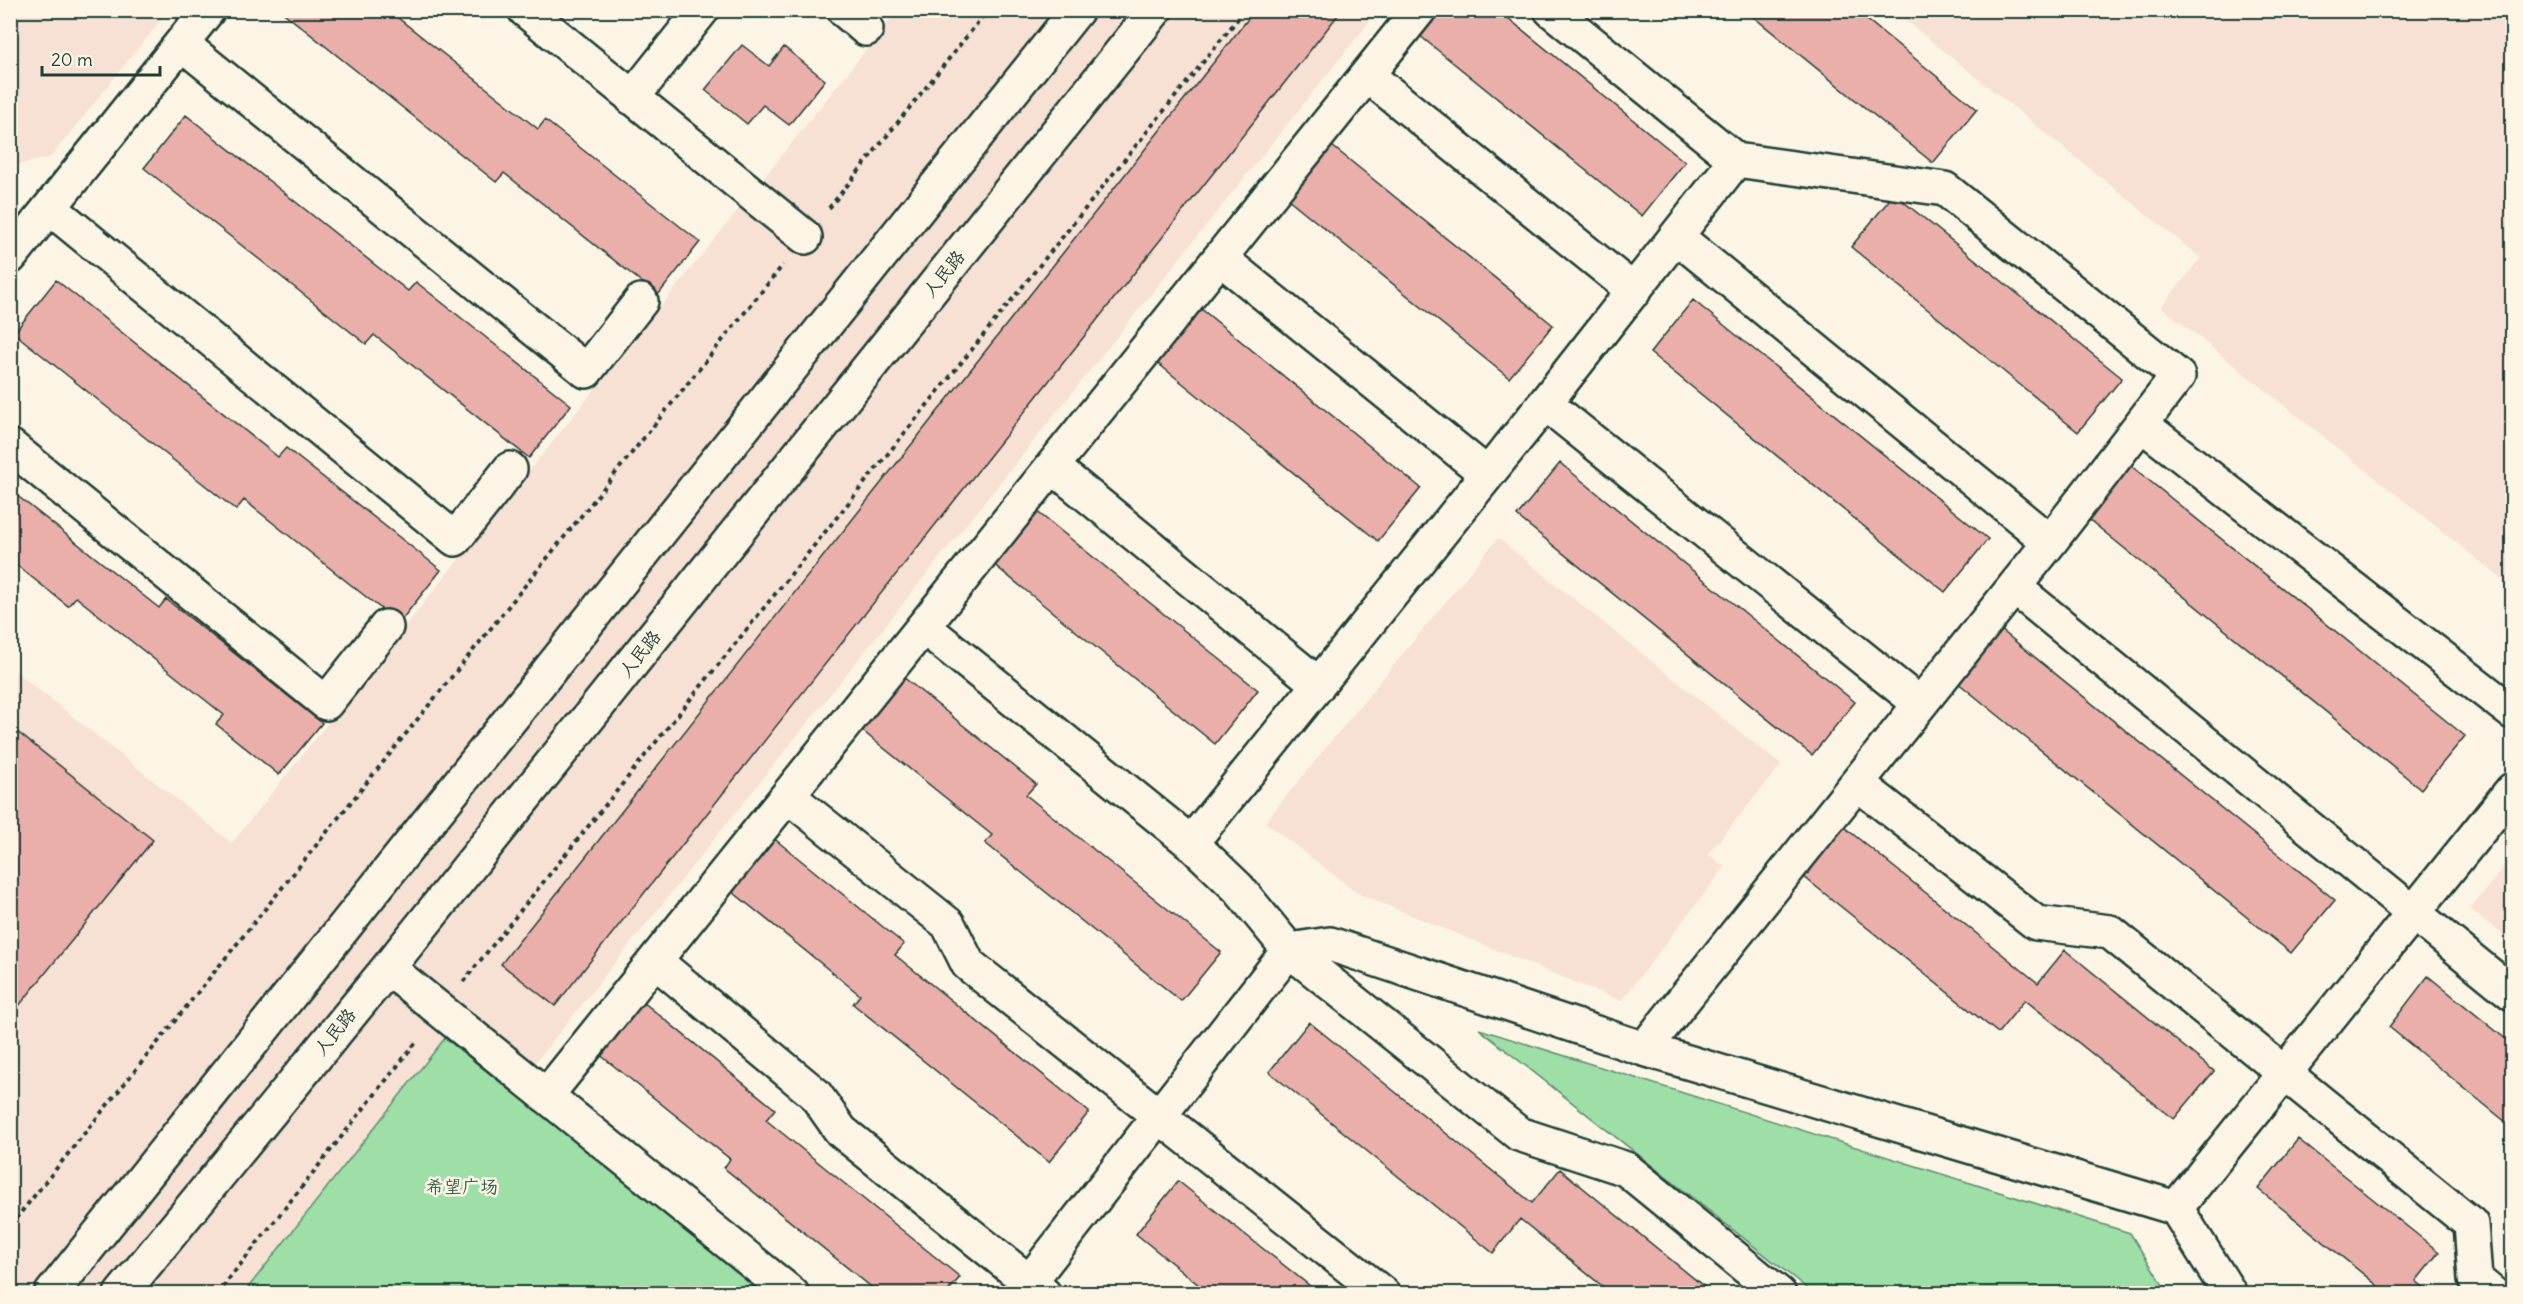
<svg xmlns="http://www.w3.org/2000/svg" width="2523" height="1304" font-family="Delius,'LXGW WenKai TC',sans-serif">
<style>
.built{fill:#f7e0d4}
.green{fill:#9edea7;stroke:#5e8e6e;stroke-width:1.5}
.building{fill:#eaafab;stroke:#1f3d34;stroke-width:1.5}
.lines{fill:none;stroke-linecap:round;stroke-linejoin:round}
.minor-casing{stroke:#1f3d34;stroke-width:38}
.path{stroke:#1f3d34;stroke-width:4;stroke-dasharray:4.5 4.5;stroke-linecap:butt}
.minor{stroke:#fcf5e5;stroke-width:33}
.labels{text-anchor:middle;stroke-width:5;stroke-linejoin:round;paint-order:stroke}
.street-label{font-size:18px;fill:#1f3d34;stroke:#fcf5e5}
.park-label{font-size:18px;fill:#385d4b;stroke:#fcf5e5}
</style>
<rect width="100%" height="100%" fill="#fcf5e5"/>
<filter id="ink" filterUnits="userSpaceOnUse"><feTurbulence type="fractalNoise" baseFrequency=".0167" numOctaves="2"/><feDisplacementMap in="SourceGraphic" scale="12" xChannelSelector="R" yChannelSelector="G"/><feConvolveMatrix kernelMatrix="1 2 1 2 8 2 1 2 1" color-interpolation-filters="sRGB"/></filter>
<g filter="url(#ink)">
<!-- built -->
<path class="built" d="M 2497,10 L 2512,23 L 2512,587 L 2161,307 L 2201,258 L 1894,11 Z
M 10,11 L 11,10 L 168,11 L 51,157 L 14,166 L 10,163 Z
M 897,11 L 1378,11 L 534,1064 L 464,1009 L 445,1038 L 243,1293 L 11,1293 L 10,667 L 232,843 Z
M 1498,538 L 1781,765 L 1708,854 L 1725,867 L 1621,1001 L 1357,893 L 1265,822 Z
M 2512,857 L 2512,942 L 2470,909 Z"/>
<!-- green -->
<path class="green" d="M 1479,1029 L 2130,1233 L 2168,1293 L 1813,1293 Z
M 445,1038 L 765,1293 L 243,1294 Z"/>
<!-- building -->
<path class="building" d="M 280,10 L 388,10 L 538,129 L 545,120 L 700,242 L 658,295 L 504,173 L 496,182 Z
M 1255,10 L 1342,10 L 555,1006 L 501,964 Z
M 1431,10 L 1498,10 L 1685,162 L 1642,216 L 1414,31 Z
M 1745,10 L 1855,10 L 1977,109 L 1933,163 Z
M 742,45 L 769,66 L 784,47 L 825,80 L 789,125 L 763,105 L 747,124 L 705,90 Z
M 186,115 L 408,291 L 416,282 L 571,405 L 529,458 L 374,335 L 366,344 L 144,168 Z
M 1326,141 L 1553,325 L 1509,378 L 1282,194 Z
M 1894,194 L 2122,378 L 2078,432 L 1851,247 Z
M 56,280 L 278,457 L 286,448 L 441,570 L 399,623 L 244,500 L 236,510 L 14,333 Z
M 1693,300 L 1988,539 L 1945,592 L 1650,353 Z
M 1194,303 L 1421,488 L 1378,541 L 1150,357 Z
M 1560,463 L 1855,702 L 1812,755 L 1517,516 Z
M 2130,465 L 2465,736 L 2421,789 L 2087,518 Z
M 10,490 L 159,608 L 166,599 L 322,723 L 279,775 L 216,724 L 224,715 L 76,597 L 68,606 L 10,560 Z
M 1030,506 L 1258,690 L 1215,744 L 987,559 Z
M 2000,629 L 2335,900 L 2291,953 L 1957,682 Z
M 897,672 L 1036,784 L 1026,795 L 1221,952 L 1181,1001 L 985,843 L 992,835 L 855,725 Z
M 10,726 L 153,840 L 10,1017 Z
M 1844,827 L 2038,983 L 2065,950 L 2214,1071 L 2174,1119 L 2025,1000 L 1998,1033 L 1804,877 Z
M 766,832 L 904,944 L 895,955 L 1089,1112 L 1049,1162 L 853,1004 L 860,995 L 724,885 Z
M 2428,976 L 2512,1044 L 2512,1127 L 2389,1027 Z
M 637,997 L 775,1109 L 766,1120 L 960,1277 L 946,1294 L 880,1294 L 724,1168 L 730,1159 L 594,1050 Z
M 1309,1022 L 1532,1203 L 1560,1169 L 1708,1290 L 1705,1294 L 1612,1294 L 1520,1219 L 1493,1253 L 1269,1072 Z
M 2298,1139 L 2439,1252 L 2416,1281 L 2432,1294 L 2388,1294 L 2258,1189 Z
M 1178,1181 L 1320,1294 L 1210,1294 L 1136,1234 Z"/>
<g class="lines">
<!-- minor casing -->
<g class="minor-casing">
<path id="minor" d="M 525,10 L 805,237
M 844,10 L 866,29
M 1551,10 L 1736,160 L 1945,189 L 2178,376 L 2050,542 L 1644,1049
M 182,44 L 586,371 L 641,301
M 1367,75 L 1634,291
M 632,98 L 702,10
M 50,208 L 455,539 L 510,469
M 1677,237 L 2050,542
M 10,257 L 208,10
M 1220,258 L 1487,474
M 1545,403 L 1920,704
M 2141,424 L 2512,712
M 10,446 L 326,703 L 386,627
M 1053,467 L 1318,684
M 2014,587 L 2512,993
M 924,627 L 1191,843 L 1238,888 L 1289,950 L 1519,1134 L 1626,1169 L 1779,1294
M 1857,783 L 2036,923 L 2110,932 L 2471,1224 L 2475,1279 L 2493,1294
M 788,796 L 948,924 L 968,964 L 1383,1294
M 1191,843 L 1545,403 L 1736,160
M 655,961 L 815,1094 L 841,1131 L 1044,1294
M 388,968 L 792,1294
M 546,1096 L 1419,10
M 2176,1208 L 2512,790
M 51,1294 L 1077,10
M 121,1294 L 388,968 L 1155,10
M 1020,1294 L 1289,950 L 1330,944 L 1644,1049 L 2176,1208 L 2230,1294"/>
</g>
<!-- path -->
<path class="path" d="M 829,208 L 988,10
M 463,982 L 1245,10
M 10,1226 L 783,265
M 217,1294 L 418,1040"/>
<!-- minor -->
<use href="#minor" class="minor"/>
</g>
</g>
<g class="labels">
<!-- street labels -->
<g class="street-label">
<text transform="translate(944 274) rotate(-51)" y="6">人民路</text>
<text transform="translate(640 654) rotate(-51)" y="6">人民路</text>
<text transform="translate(335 1032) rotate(-51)" y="6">人民路</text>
</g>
<!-- park labels -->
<g class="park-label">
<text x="462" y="1193">希望广场</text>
</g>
</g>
<!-- margin -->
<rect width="2523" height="1304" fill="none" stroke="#fcf5e5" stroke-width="36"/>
<rect x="18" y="18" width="2487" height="1268" fill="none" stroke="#1f3d34" stroke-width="2" filter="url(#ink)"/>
<!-- scale -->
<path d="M42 66v9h118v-9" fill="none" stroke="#1f3d34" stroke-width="3"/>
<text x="51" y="66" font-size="18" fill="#1f3d34" stroke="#fcf5e5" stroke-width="4.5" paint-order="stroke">20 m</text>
</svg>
